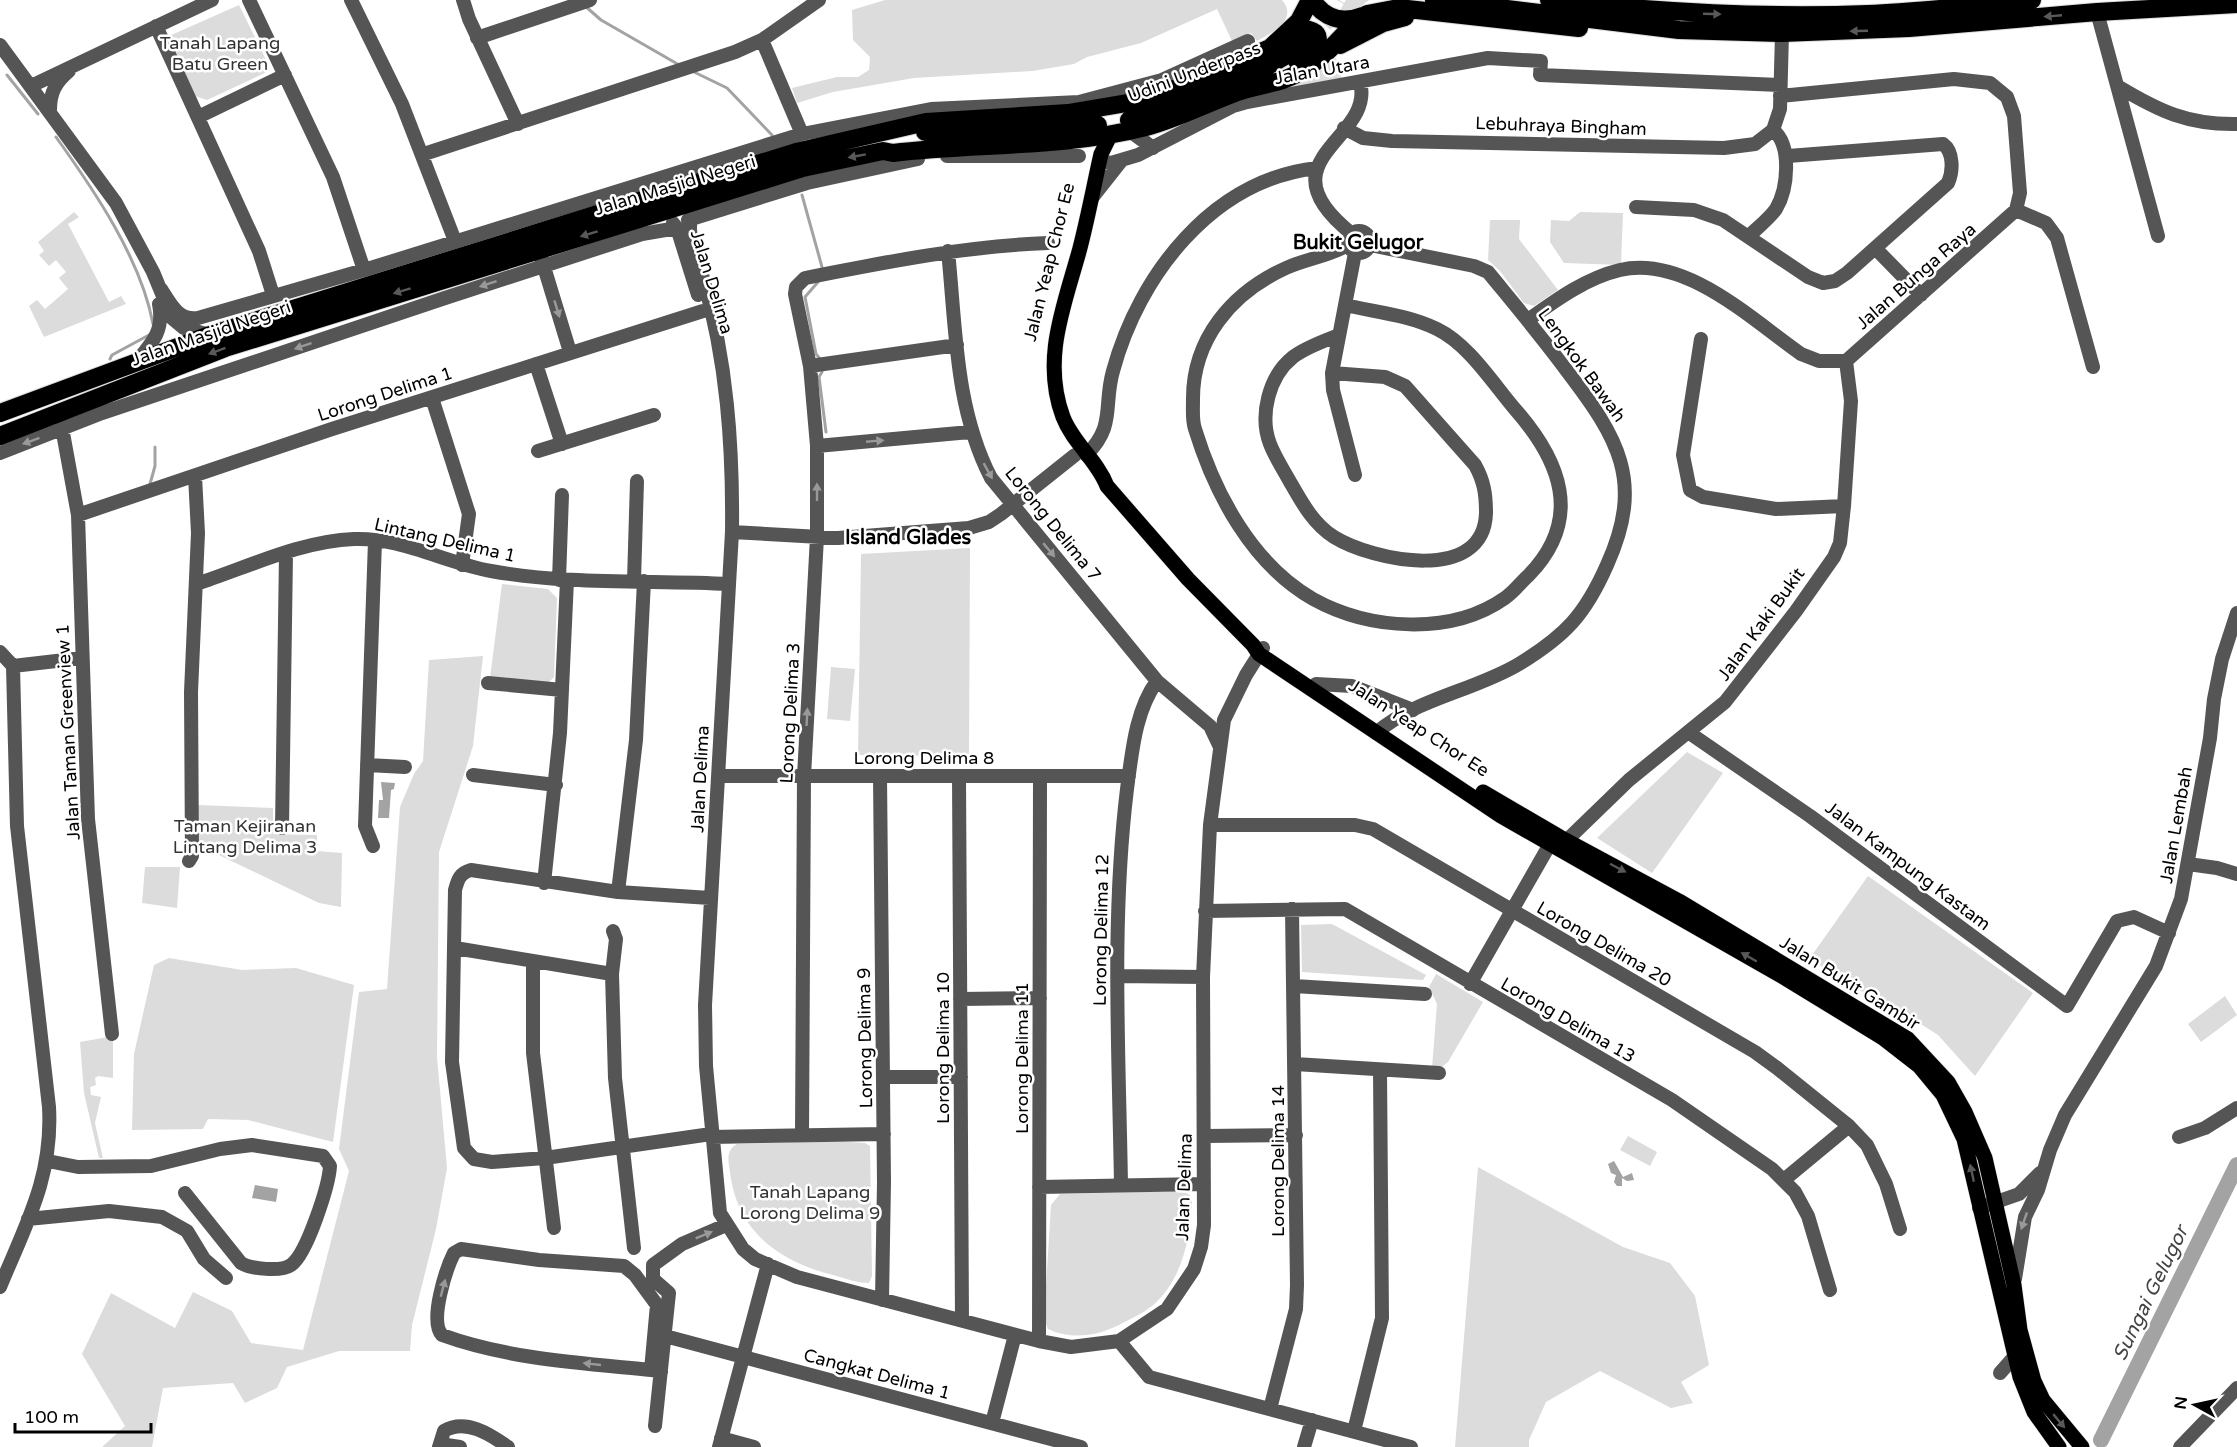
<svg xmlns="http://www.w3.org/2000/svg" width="2237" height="1447" font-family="'Varela Round',sans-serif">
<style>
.green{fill:#dcdcdc}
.water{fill:#a3a3a3}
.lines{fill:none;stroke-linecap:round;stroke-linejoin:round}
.stream{stroke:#a3a3a3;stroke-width:3}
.river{stroke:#a3a3a3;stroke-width:16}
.highway-tunnel{stroke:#d9d9d9;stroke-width:18;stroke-dasharray:18 9;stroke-linecap:butt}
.major-casing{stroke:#dbdbdb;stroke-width:16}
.highway-casing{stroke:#dbdbdb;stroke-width:20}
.minor{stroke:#555;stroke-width:14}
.major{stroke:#000;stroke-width:15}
.highway{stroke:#000;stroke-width:18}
.oneway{fill:#595959}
.oneway2{fill:#999}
.labels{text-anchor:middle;stroke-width:5;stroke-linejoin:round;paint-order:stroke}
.park-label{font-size:18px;fill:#333;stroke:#fff}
.street-label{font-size:18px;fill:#000;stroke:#fff}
.neighbourhood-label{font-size:20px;font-weight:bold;fill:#000;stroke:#fff}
.water-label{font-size:20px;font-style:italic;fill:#444;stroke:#fff}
</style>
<rect width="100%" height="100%" fill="#fff"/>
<!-- green -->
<path class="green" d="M 885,0 L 1282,0 C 1299,20 1271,33 1257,41 L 1251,33 L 1232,41 L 1217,9 L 1141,43 L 1087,57 L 1074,64 L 1032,71 L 914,78 L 833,92 L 797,103 L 792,88 L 837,77 L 858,77 L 869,70 L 870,57 L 853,40 L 852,10 Z
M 1346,0 L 1369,0 L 1356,10 L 1339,12 Z
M 239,5 L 269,66 L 265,73 L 207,100 L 195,96 L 169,36 Z
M 1336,58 L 1342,80 L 1258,94 L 1294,83 Z
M 74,212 L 79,217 L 68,224 L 109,302 L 121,296 L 126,304 L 44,337 L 29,306 L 37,300 L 45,309 L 68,289 L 59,278 L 66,272 L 56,260 L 49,266 L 39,255 L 44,251 L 38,242 Z
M 1580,212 L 1623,213 L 1621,265 L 1564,263 L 1550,242 L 1551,220 L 1569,221 Z
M 1490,220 L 1520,220 L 1519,239 L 1558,290 L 1534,306 L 1524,303 L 1500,271 L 1488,260 Z
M 970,548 L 969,756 L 858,755 L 861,554 Z
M 502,584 L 548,589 L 557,598 L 554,677 L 547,684 L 490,678 Z
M 483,656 L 473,746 L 439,852 L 437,1057 L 447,1168 L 436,1229 L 412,1325 L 410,1351 L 339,1351 L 287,1367 L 277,1388 L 245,1403 L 233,1383 L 163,1388 L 152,1447 L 102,1447 L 125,1426 L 82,1354 L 111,1293 L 175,1328 L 193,1292 L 232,1311 L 251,1343 L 303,1350 L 349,1171 L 339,1149 L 359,992 L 387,989 L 400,807 L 414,774 L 423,761 L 429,660 Z
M 831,667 L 855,669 L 850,721 L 827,719 Z
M 1687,752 L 1723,773 L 1652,873 L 1597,838 Z
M 197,805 L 273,808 L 273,834 L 317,835 L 317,851 L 342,853 L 341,907 L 319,903 L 198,845 Z
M 145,867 L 180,867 L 177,908 L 142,903 Z
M 1868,876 L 2033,993 L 1975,1076 L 1938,1035 L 1899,1010 L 1841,981 L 1810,958 Z
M 1332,924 L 1426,975 L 1423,980 L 1302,972 L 1301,925 Z
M 169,958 L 242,970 L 296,968 L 354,985 L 333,1142 L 248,1120 L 208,1119 L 203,1129 L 132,1130 L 134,1054 L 154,965 Z
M 1436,974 L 1483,1002 L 1448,1062 L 1439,1069 L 1432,1068 L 1437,1004 L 1429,987 Z
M 2225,996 L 2237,1015 L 2201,1042 L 2188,1024 Z
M 113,1036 L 113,1078 L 98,1076 L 95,1078 L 96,1085 L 90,1087 L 91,1095 L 101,1097 L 95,1123 L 103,1158 L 99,1158 L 84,1093 L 80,1042 Z
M 1628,1136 L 1657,1152 L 1650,1166 L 1620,1150 Z
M 832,1141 L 865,1143 L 870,1146 L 872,1276 L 869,1283 C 857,1283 844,1278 833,1275 C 778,1261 737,1231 730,1172 C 728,1160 726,1150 737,1144 Z
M 1478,1167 L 1623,1247 L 1670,1263 L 1695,1296 L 1709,1365 L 1681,1382 L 1693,1403 L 1671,1408 L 1600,1371 L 1546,1402 L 1529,1440 L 1529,1447 L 1455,1447 Z
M 1182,1191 L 1190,1195 L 1192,1200 C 1191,1237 1182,1281 1152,1306 C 1142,1314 1130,1319 1119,1325 C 1097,1336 1071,1340 1048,1329 L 1044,1319 L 1051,1205 L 1060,1194 Z"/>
<!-- water -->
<path class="water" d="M 381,782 L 395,783 L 394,789 L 391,790 L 389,818 L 378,818 L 379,800 L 383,800 Z
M 1614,1161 L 1623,1177 L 1632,1173 L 1634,1180 L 1627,1181 L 1622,1178 L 1622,1186 L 1617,1186 L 1614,1182 L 1616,1175 L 1611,1173 L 1608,1164 Z
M 255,1185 L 278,1189 L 276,1202 L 252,1198 Z"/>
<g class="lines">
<!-- stream -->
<path class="stream" d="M 585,6 L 601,20 L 681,66
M 692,71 L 727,88 L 772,135
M 7,75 L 38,114
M 56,137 C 94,190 141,259 153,324
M 802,195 L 822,267
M 818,282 L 805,297 L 816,354 L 821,360
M 110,359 L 112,355 L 149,335
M 822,372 L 819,377 L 826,432
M 150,484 L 155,466 L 155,447"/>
<!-- river -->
<path class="river" d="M 2101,1440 L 2237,1165"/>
<!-- highway-tunnel -->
<path class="highway-tunnel" d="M 1305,43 L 1327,20 L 1339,0"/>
<!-- major casing -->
<g class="major-casing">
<path id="major" d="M 1111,134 L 1101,154 C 1094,185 1088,217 1080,248 C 1065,304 1041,358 1063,417 C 1073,443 1097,460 1107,486 L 1188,579 L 1253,645 L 1259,654 L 1501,816 L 1785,978 L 1883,1038 L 1919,1066 L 1943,1095 L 1964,1139 L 2020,1377 L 2034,1412 L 2059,1447
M 1483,792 L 1560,837 L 1679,901 L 1908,1039 L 1948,1082 L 1965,1112 L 1985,1158 L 2014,1285 L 2020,1330 L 2034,1381 L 2043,1400 L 2082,1447"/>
</g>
<!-- highway casing -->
<g class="highway-casing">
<path id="highway" d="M 1312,0 C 1324,18 1342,24 1362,16
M 1434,0 L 1679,30 L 1782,33 L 1909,28 L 2097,12 L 2237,4
M 1549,0 C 1655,12 1761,18 1868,14 C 1923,12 1977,5 2032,0
M 1367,14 L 1399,8 L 1579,28
M 1289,40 L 1303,29 C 1333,32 1310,54 1297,61
M 1340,45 L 1383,23 L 1405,17
M 1129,120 C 1187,101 1251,81 1302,45
M 925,132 L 1098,125
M 0,413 L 210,335 L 796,152 L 926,122 L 1068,113 L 1139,101 L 1177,88 L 1270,48 L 1299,21 L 1310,0
M 0,436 L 225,348 L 803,168 L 883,151 L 893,153 C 978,143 1063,148 1146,127 C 1177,119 1205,104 1235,93 C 1250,87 1268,85 1283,80 C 1315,69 1338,41 1360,17"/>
</g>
<!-- minor -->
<path class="minor" d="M 249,0 L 333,177 L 364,270
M 351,0 L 402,104 L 455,241
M 463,0 L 469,19 L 518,124
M 2097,12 L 2158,236
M 156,26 L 259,251 L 273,295
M 477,38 L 590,0
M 762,40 L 802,134
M 0,45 L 116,203 L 153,272 L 172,318 L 184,328 L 210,335
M 31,86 L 212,0
M 2119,87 C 2159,111 2188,125 2237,124
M 50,110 C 50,92 56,82 69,71
M 198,117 L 285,75
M 1344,128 L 1363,138 L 1392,141 L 1724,148 L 1755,144 L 1773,130
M 1130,131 L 1153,148
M 424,154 L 735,52 L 762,40 L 819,0
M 947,156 L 1079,156
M 1100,161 L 1111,163 L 1138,155 L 1233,106 L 1247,102 L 1488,58 L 1541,61 L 1540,75 L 1780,85
M 1092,198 L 1122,160
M 698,201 C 681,226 695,251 703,278 C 727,361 733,446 732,532 L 705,1005 L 706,1066 L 720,1213 L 743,1249 L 755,1259 L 797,1277 L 1039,1341 L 1071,1347 L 1119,1341 L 1167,1309 L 1194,1269 L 1201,1247 L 1204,1225 L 1203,977 L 1210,825 L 1224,720 L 1246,675 L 1263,648
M 1636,207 L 1694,210 L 1723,220 L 1808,277 L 1823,283 L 1835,281 L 1847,273 L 1948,183 C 1953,172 1954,152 1943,144 L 1788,156
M 2016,210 L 2046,223 L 2057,238 L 2093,367
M 688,220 L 807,183 L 918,159
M 673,223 L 677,228 L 698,295
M1348 242a11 11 0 1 1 22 0a11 11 0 1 1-22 0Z
M 1352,234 C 1258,159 1376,140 1360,82
M 1749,236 C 1758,227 1769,219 1776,209 C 1788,189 1792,145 1773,130 L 1780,109 L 1782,33
M 1370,245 L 1474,266 L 1488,272 C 1515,305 1542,337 1567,371 C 1618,438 1645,481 1607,565 C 1585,615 1565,636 1519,664 C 1474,691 1417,698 1376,733
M 1876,249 L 1921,295
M 948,251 C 956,329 955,408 991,478 L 1157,681 L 1210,726 L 1220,747
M 541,257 L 570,352
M 161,289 C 170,303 178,321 198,318 L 364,270 L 802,134 L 931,109 L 1079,102 L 1162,80 L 1248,41
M 1345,305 C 1375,312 1409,315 1437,329 C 1468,344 1492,382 1514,408 C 1560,460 1584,518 1529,575 C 1521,582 1514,592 1505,598 C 1451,636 1369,630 1313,599 C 1252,564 1215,494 1195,429 C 1192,420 1193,411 1193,401 C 1192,340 1231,293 1286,268 C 1306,259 1329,256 1348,245
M 1528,320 C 1556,300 1586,278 1620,270 C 1685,255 1751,319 1801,354 L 1819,361 L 1846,361 L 2016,210 L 2020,193 L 2014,116 L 2007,97 L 1990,83 L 1954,79 L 1780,96
M 1701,339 L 1683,455 L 1690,490 L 1703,497 L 1776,509 L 1844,506
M 138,360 C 154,341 164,329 159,304
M 536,364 L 562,444
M 810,366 L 957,345
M 1332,373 L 1385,377 L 1405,386 L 1475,465 C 1484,481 1486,494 1486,513 C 1484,584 1373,561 1334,537 C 1313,524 1301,501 1289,480 C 1283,469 1275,457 1270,444 C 1259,415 1269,376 1293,357 C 1306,347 1324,341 1339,335
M 432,398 L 469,514 L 462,565
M 61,422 L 78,515 L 88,819 L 112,1034
M 817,446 L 970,432
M 538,451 L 654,415
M 0,453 L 102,413 L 445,298 L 642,234 L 677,228
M 1086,455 C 1116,426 1103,406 1113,371 C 1139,275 1212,180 1317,168
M 1355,475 L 1333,390 L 1332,373 L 1355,253
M 78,515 L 332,429 L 703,311
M 732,532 L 838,538 L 969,528 L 989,522 L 1001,514 L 1075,455
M 559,580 L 562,495
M 634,581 L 637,481
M 196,584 C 246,568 300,541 354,539 C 400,537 446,563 491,571 C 569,585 650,580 729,584
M 0,652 L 13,666 L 82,658
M 488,683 L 562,690
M 1316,684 L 1352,686 L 1413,710
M 1688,732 L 1810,816 L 2067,1006 L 2117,921 L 2134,917 L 2169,933
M 367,765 L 405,767
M 473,775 L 556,785
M 719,776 L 1129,776
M 880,776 L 884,1182 L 882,1300
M 959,776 L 962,1320
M 1210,825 L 1355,825 L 1373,829 L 1755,1052 L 1777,1068 L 1849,1126 L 1867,1145 L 1886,1184 L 1900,1229
M 282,828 L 286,554
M 1566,841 L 1629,780 L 1725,702 L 1796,611 L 1834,557 L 1840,543 L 1844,506 L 1851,401 L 1846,361
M 373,846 L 365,826 L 375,541
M 189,861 L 192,856 L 191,692 L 198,533 L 195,476
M 2188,864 L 2217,868 L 2237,874
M 544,883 L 560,733 L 567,580
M 618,892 L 636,740 L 644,581
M 710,898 L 618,892 L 471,870 C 460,873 458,879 455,890 L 452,1062 L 464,1148 L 474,1159 L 492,1162 L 545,1158 L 711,1134
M 1205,911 L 1345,909 L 1672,1100 L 1772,1169 L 1795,1192 L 1808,1216 L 1830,1290
M 613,931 L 616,939 L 612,974 L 615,1078 L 634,1248
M 455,948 L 612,974
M 533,961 L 533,1053 L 554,1228
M 1118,976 L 1203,977
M 1470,984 L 1550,844
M 1294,986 L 1425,994
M 960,999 L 1040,998
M 1295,1064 L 1439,1073
M 883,1077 L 961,1077
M 802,1135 L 804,776 L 817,537 L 817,446 L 810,366 L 795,294 L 796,287 L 805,278 C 886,262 966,246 1048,243
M 1205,1136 L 1296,1135
M 711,1137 L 884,1134
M 2179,1137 L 2205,1128 L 2237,1108
M 48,1161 L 78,1167 L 151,1166 L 220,1149 L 252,1145 L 323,1156 L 330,1166 C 329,1185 307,1254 291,1265 C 281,1272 251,1269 241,1263 L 185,1193
M 1785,1179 L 1849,1126
M 1121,1185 C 1119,1053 1111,921 1127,789 C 1132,753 1135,711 1157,681
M 1039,1187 L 1204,1184
M 1979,1208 L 2019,1194 L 2040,1173
M 28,1219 L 109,1211 L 162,1217 L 187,1231 L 204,1259 L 226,1278
M 2015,1279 L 2025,1217 L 2038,1190 L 2050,1150 L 2065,1115 L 2156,966 L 2181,899 L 2210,738 L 2214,699 L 2222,659 L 2237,613
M 0,1287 C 26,1224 53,1177 49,1107 L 17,826 L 13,666
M 665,1336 L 1081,1447
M 1039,1341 L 1040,776
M 1119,1341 L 1149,1377 L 1411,1447
M 651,1370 L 657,1305 L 635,1275 L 624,1266 L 539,1260 L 461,1249 L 454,1253 C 446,1269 429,1321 442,1335 C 508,1359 581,1363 651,1370 L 661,1372
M 2000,1373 L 2015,1356
M 1270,1409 L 1296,1309 L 1297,1285 L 1292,909
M 992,1423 L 1015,1335
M 655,1426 L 669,1293 L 653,1279 L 653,1265 L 682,1244 L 726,1225
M 1354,1431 L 1382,1318 L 1380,1070
M 721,1438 L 754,1447
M 440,1444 L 460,1447
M 439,1447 L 444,1431 C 465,1418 490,1434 508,1447
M 719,1447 L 768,1264
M 1304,1447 L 1312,1420
M 2180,1447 L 2237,1388"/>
<!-- major -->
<use href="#major" class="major"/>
<!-- highway -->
<use href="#highway" class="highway"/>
</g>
<!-- one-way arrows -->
<defs><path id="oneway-solid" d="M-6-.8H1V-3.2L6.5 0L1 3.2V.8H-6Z" transform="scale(1.5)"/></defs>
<g class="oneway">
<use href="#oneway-solid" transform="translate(1712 14) rotate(2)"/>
<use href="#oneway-solid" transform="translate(2053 16) rotate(175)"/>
<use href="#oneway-solid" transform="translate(1859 31) rotate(178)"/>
<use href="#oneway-solid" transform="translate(857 156) rotate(170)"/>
<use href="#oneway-solid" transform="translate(589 234) rotate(163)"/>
<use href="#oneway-solid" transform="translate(402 291) rotate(163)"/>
<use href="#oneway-solid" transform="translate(217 351) rotate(160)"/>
<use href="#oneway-solid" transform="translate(1618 868) rotate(28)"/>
<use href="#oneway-solid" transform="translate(1749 957) rotate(-150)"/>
<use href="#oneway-solid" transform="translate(1972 1173) rotate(-102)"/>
<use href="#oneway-solid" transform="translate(2059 1421) rotate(50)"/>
</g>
<g class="oneway2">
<use href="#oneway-solid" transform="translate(488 284) rotate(162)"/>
<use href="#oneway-solid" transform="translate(557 309) rotate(73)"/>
<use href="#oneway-solid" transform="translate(303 346) rotate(161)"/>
<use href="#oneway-solid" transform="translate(31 441) rotate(160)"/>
<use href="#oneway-solid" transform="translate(875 441) rotate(-5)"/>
<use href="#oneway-solid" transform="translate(988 471) rotate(61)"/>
<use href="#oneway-solid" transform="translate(817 492) rotate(-90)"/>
<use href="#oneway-solid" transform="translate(1049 550) rotate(50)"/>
<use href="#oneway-solid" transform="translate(807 717) rotate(-87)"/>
<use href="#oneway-solid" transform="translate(2024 1221) rotate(109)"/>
<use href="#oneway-solid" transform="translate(704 1235) rotate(-22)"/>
<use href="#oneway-solid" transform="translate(443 1288) rotate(-75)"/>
<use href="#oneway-solid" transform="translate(592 1364) rotate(-174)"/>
</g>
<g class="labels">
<!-- park labels -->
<g class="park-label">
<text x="220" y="49">Tanah Lapang<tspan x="220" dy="21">Batu Green</tspan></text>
<text x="245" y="832">Taman Kejiranan<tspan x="245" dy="21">Lintang Delima 3</tspan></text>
<text x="810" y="1198">Tanah Lapang<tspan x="810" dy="21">Lorong Delima 9</tspan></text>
</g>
<!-- street labels -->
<g class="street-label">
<text transform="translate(1322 70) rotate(-10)" y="6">Jalan Utara</text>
<text transform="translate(1194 72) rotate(-21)" y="6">Udini Underpass</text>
<text transform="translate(1561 126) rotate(2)" y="6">Lebuhraya Bingham</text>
<text transform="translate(675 185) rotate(-17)" y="6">Jalan Masjid Negeri</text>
<text transform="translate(1049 262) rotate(-76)" y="6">Jalan Yeap Chor Ee</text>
<text transform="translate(1916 276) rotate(-41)" y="6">Jalan Bunga Raya</text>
<text transform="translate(712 282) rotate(73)" y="6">Jalan Delima</text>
<text transform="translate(211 333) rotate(-19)" y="6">Jalan Masjid Negeri</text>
<text transform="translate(1582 365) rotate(54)" y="6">Lengkok Bawah</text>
<text transform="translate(385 394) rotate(-18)" y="6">Lorong Delima 1</text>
<text transform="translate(1053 524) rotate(51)" y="6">Lorong Delima 7</text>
<text transform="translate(445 540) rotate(13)" y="6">Lintang Delima 1</text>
<text transform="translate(1761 624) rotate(-54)" y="6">Jalan Kaki Bukit</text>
<text transform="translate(790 713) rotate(-87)" y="6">Lorong Delima 3</text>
<text transform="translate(1419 728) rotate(33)" y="6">Jalan Yeap Chor Ee</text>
<text transform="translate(68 732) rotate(-93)" y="6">Jalan Taman Greenview 1</text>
<text x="924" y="764">Lorong Delima 8</text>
<text transform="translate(700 779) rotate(-87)" y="6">Jalan Delima</text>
<text transform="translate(2176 825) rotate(-80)" y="6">Jalan Lembah</text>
<text transform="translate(1908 866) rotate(37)" y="6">Jalan Kampung Kastam</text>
<text transform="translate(1101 930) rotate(-89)" y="6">Lorong Delima 12</text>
<text transform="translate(1604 944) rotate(30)" y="6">Lorong Delima 20</text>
<text transform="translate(1850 983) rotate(32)" y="6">Jalan Bukit Gambir</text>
<text transform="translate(1568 1020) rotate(30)" y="6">Lorong Delima 13</text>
<text transform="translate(865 1038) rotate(-91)" y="6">Lorong Delima 9</text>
<text transform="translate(943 1048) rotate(-90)" y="6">Lorong Delima 10</text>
<text transform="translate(1022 1058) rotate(-90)" y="6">Lorong Delima 11</text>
<text transform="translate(1278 1161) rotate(-90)" y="6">Lorong Delima 14</text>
<text transform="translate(1184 1187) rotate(-88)" y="6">Jalan Delima</text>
<text transform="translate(877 1374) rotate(15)" y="6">Cangkat Delima 1</text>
</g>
<!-- neighbourhood labels -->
<g class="neighbourhood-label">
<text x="1358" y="249">Bukit Gelugor</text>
<text x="908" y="544">Island Glades</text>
</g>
<!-- water labels -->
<g class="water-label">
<text transform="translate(2150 1293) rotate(-64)" y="7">Sungai Gelugor</text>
</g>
</g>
<!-- north arrow -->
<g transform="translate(2195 1405) rotate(278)" stroke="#ffffff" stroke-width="4.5" paint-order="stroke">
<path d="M0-4.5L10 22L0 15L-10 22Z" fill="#000000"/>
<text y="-9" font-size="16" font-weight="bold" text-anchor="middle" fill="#000000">N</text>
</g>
<!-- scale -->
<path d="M15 1423v9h136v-9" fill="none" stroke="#000000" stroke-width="3"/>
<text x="24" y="1423" font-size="18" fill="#000000" stroke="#ffffff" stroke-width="4.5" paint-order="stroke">100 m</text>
</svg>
